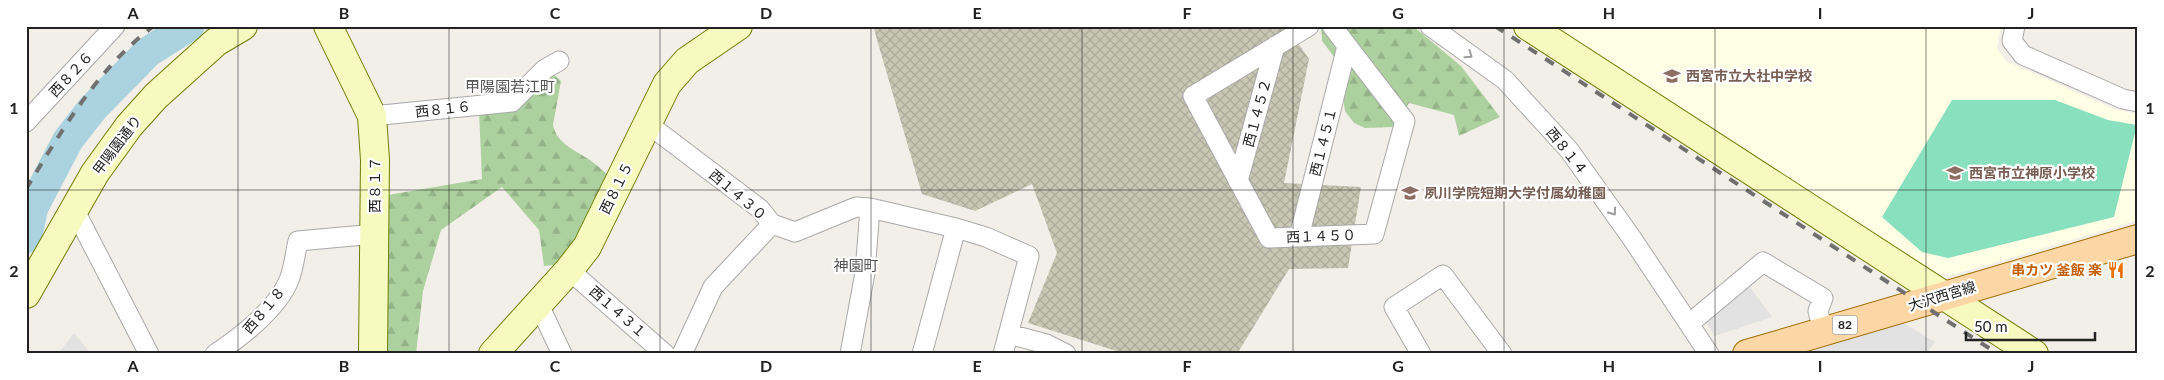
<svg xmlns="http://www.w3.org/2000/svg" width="2164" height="380" font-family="Lato,'Noto Sans JP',sans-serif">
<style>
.education{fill:#ffffe5}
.construction{fill:url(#construction-cross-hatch)}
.forest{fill:url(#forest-firs)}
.pitch{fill:#88e0be}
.parking{fill:#e2e2e2}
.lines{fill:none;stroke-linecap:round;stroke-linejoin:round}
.river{stroke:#aad3df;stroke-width:31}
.street-casing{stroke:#a9a9a9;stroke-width:21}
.secondary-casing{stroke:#707d05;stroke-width:30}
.primary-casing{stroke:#a06b00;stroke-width:30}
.street{stroke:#fff;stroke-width:19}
.secondary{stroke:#f7fabf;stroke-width:28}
.primary{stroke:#fcd6a4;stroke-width:28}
.rail{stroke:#707070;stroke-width:4;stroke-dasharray:10 10;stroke-linecap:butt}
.oneway{stroke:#9c9c9c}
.grid{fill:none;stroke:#222;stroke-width:1;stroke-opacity:0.55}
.labels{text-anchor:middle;stroke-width:4.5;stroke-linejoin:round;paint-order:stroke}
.shield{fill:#fff;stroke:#646464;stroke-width:1}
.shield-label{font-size:12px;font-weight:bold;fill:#222}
.street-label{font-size:14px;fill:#222;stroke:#fff}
.education-label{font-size:14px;font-weight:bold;fill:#785e54;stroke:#fff;text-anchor:start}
.food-label{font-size:14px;font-weight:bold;fill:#c56008;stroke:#fff;text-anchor:end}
.neighbourhood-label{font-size:15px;fill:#555;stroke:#fff}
.neatline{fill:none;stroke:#222;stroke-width:2}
.grid-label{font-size:16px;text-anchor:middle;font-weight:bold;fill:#222}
</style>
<defs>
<pattern id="construction-cross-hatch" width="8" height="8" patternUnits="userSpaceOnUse" patternTransform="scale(1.25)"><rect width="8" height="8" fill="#c7c7b4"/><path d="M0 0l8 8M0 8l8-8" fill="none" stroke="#abab9a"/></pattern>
<pattern id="forest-firs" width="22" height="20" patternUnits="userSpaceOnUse" patternTransform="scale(1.25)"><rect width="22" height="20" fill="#add19e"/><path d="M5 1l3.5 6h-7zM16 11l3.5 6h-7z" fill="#95b388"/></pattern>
</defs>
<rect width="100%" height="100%" fill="#f2efe9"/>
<!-- education -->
<path class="education" d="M 1544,26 L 2001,26 L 1997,48 L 2006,61 L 2114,109 L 2138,114 L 2138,220 L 1953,275 L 1928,272 Z"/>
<!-- construction -->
<path class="construction" d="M 873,26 L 1286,26 L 1309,59 L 1284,183 L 1361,187 L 1348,268 L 1289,269 L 1237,354 L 1126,354 L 1028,323 L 1057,253 L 1032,184 L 975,211 L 922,194 Z"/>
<!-- forest -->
<path class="forest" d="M 1321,26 L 1413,26 L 1461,66 L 1500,117 L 1459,136 L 1454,115 L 1409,103 L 1393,127 L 1365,128 L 1354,123 L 1345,111 L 1338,62 L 1322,41 Z
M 552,73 L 561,81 L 553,125 C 557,144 575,150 590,160 C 597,165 603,171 609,176 L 562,264 L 544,266 L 539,230 L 502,187 L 441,230 L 423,291 L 416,354 L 380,354 L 388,195 L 482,179 L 479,111 Z"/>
<!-- pitch -->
<path class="pitch" d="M 1952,100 L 2055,100 L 2108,120 L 2137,125 L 2114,217 L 1948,258 L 1922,252 L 1882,217 Z"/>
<!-- parking -->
<path class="parking" d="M 1746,282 L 1772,317 L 1715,336 L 1703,318 Z
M 1902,322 L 1935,342 L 1926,354 L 1811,354 L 1811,350 Z
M 74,333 L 91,354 L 58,354 Z"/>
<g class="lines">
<!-- river -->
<path class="river" d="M 26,238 L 33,207 L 68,140 L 93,108 L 148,52 L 189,26"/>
<!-- street casing -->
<g class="street-casing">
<path id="street" d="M 1309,26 L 1193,96 L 1269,238 L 1374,234 L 1405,121 L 1332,26
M 1430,26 L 1505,80 L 1569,150 L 1631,237 L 1709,354
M 2015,26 L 2012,41 L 2023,55 L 2123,99 L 2138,102
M 372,116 L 512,102 L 545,69 L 559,61
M 26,122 L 115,26
M 648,124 L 760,209 L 772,224 L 795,232 L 856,207 L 870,208 L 865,273 L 850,354
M 1238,181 L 1275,46
M 870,208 L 956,228
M 75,211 L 149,354
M 1299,237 L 1347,46
M 569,270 L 665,354
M 538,303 L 562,354
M 1689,324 L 1763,262 L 1823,298 L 1818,311 L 1823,331
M 1009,334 L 1046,344 L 1066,354
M 215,354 C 240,338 278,308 289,280 C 294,268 295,254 298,241 L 375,234
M 682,354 L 713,287 L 772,224
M 922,354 L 956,228 L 986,237 L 1029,256 L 1003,354
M 1421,354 L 1394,307 L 1443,275 L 1502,354"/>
</g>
<!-- secondary casing -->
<g class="secondary-casing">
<path id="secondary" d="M 328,26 L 372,116 L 375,160 L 373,354
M 1528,26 L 2034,354
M 26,294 L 95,173 L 129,126 L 156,96 L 216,42 L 243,26
M 493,354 L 569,270 L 587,247 L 667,84 L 687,61 L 738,26"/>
</g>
<!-- primary casing -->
<g class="primary-casing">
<path id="primary" d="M 1747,354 L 2138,239"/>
</g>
<!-- street -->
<use href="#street" class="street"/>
<!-- secondary -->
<use href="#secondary" class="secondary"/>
<!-- primary -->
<use href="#primary" class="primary"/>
<!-- rail -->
<path class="rail" d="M 1495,26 L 1998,354
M 26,189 C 61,132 99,66 154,26"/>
</g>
<!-- one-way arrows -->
<defs><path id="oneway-chevron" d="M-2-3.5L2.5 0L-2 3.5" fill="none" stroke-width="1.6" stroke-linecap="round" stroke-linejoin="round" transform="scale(1.25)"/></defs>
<g class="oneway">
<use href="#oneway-chevron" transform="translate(1469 55) rotate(35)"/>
<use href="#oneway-chevron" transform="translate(1613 212) rotate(54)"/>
</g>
<!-- grid -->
<path class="grid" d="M 238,26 L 238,354M 449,26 L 449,354M 660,26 L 660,354M 871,26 L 871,354M 1082,26 L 1082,354M 1293,26 L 1293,354M 1504,26 L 1504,354M 1715,26 L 1715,354M 1926,26 L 1926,354M 26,190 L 2138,190"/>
<!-- icons -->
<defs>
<g id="school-bare" transform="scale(1.35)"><path d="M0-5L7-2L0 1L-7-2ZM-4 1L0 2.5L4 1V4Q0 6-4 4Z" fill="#8d6e63" stroke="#fff" stroke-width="2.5" paint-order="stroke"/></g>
<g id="restaurant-bare" transform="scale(1.35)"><path d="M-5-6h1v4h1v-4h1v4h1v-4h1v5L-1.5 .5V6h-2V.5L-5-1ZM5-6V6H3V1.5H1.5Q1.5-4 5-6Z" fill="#e8710a" stroke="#fff" stroke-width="2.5" paint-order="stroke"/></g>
</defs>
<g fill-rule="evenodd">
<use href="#school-bare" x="1672" y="76"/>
<use href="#school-bare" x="1955" y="173"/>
<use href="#school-bare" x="1410" y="193"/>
<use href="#restaurant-bare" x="2116" y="270"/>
</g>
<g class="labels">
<!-- shield labels -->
<rect class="shield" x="1832.5" y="315.5" width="25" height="19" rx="4"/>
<g class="shield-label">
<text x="1845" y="329">82</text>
</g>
<!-- street labels -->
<g class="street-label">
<text transform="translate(71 74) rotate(-47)" y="5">西８２６</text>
<text transform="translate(443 109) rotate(-6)" y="5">西８１６</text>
<text transform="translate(1257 113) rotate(-75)" y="5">西１４５２</text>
<text transform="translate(1323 142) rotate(-76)" y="5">西１４５１</text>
<text transform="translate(117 145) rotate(-53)" y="5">甲陽園通り</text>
<text transform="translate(1567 151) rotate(51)" y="5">西８１４</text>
<text transform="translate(375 185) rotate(-90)" y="5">西８１７</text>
<text transform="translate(616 188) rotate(-64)" y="5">西８１５</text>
<text transform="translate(738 195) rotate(40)" y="5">西１４３０</text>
<text transform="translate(1321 236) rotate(-2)" y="5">西１４５０</text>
<text transform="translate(1942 296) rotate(-17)" y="5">大沢西宮線</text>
<text transform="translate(264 310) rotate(-50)" y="5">西８１８</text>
<text transform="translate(618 312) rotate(41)" y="5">西１４３１</text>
</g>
<!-- education labels -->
<g class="education-label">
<text x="1686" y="81">西宮市立大社中学校</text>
<text x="1969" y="178">西宮市立神原小学校</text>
<text x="1424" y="198">夙川学院短期大学付属幼稚園</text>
</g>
<!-- food labels -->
<g class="food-label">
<text x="2102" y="275">串カツ 釜飯 楽</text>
</g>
<!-- neighbourhood labels -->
<g class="neighbourhood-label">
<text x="510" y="92">甲陽園若江町</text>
<text x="856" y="271">神園町</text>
</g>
</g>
<!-- border -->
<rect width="2164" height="380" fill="none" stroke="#ffffff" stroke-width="55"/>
<!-- scale -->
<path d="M1966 332v8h129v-8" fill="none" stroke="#222222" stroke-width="2.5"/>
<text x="1974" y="332" font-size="15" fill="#222222" stroke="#ffffff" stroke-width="4" paint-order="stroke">50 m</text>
<rect x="28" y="28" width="2108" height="324" class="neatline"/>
<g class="grid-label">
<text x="133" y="19">A</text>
<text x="344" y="19">B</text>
<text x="555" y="19">C</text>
<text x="766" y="19">D</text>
<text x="977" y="19">E</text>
<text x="1187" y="19">F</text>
<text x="1398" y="19">G</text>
<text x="1609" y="19">H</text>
<text x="1820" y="19">I</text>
<text x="2031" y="19">J</text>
<text x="14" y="114">1</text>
<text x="2150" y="114">1</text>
<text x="14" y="277">2</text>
<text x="2150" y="277">2</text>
<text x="133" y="372">A</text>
<text x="344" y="372">B</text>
<text x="555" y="372">C</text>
<text x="766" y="372">D</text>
<text x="977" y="372">E</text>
<text x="1187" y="372">F</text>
<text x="1398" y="372">G</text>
<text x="1609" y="372">H</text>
<text x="1820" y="372">I</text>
<text x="2031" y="372">J</text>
</g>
</svg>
